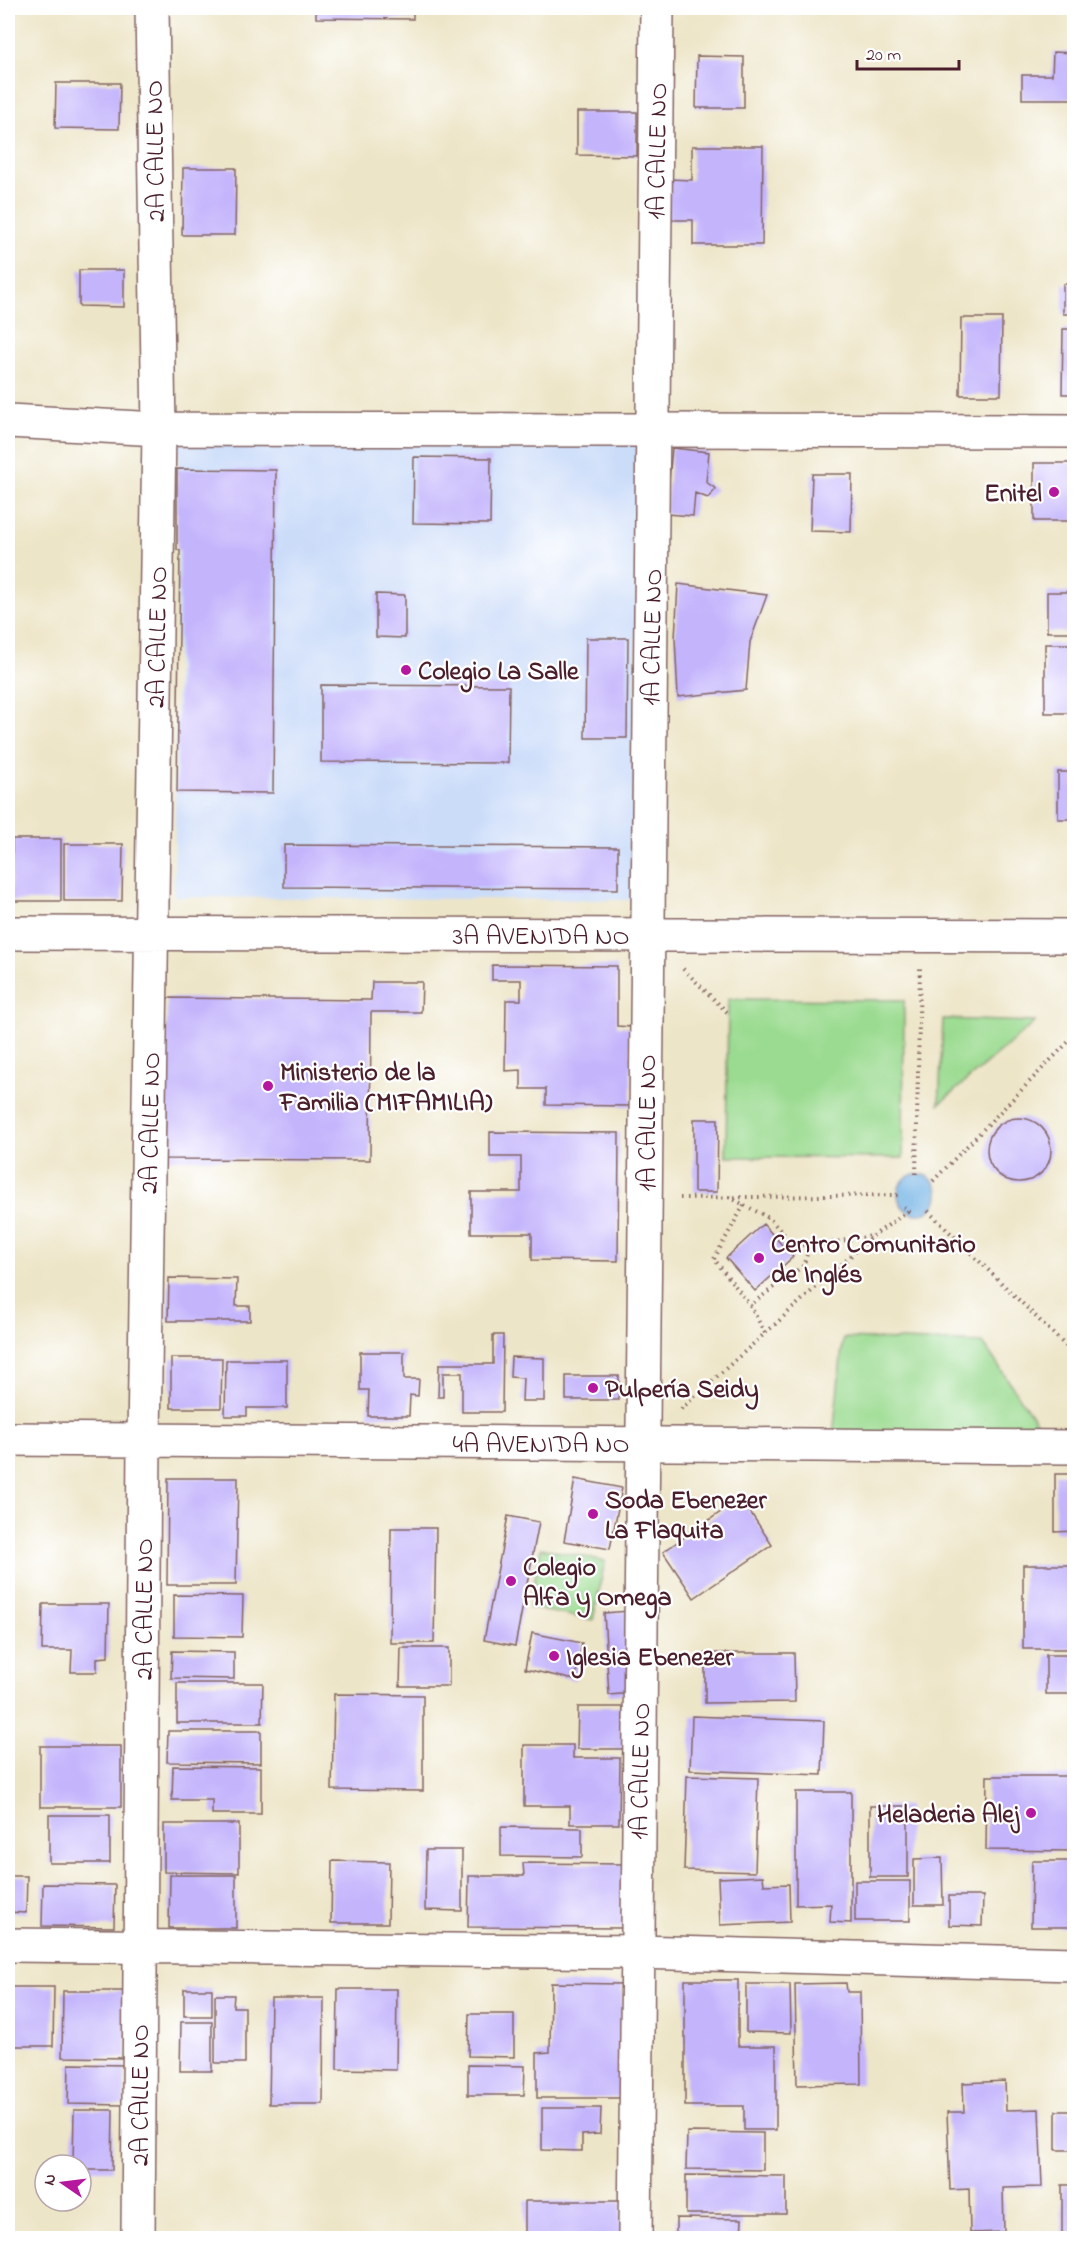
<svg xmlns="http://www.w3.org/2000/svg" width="1082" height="2246" font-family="'Indie Flower',sans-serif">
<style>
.built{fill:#cbdcf9}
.green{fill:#9bdb91;stroke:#727d5e;stroke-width:1.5}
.water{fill:#70b1e4;stroke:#5d6888;stroke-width:1.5}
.building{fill:#c3b4fc}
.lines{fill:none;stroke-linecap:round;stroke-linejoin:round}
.street-casing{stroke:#836462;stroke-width:36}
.highway-casing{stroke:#836462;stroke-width:36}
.path{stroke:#836462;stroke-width:4;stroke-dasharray:1.5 4.5;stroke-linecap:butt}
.street{stroke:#fff;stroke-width:33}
.highway{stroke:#fff;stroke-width:33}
.poi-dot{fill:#b5179e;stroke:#fff;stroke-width:2}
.labels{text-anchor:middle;stroke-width:4.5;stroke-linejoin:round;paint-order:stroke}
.street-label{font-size:26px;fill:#4a1f2b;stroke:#fff}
.poi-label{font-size:26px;font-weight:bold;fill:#4a1f2b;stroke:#fff;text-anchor:start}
</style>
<rect width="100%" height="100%" fill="#fff"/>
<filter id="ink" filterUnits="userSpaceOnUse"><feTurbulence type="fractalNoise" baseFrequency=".0167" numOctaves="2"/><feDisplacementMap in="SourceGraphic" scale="12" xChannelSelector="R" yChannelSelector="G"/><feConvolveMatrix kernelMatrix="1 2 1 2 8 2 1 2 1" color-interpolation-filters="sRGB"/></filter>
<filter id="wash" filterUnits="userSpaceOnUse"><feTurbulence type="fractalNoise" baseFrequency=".008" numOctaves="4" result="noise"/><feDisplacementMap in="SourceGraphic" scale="24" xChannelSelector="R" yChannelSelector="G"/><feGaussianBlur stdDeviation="1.35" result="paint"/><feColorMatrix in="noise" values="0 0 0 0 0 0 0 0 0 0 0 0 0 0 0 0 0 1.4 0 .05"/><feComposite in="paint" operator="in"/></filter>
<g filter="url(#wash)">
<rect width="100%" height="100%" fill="#ede5c7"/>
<!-- built -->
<path class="built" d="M 179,439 L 638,442 L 633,900 L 174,897 Z"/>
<!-- green -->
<path class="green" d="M 728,999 L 904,1000 L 903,1158 L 726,1157 Z
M 943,1019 L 1035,1022 L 939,1104 Z
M 843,1338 L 983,1343 L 1053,1447 L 832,1445 Z
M 541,1548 L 605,1561 L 593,1620 L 529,1608 Z"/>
<!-- water -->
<path class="water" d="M898 1194a20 20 0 1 1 40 0a20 20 0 1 1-40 0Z"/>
<g id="blocks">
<!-- building -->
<path class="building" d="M 316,8 L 413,8 L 413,19 L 316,18 Z
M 1053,52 L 1074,53 L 1074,99 L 1022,99 L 1022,75 L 1052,75 Z
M 697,56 L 744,57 L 744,108 L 696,108 Z
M 56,83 L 120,83 L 119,129 L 55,128 Z
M 577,112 L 637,112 L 637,156 L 577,155 Z
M 692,146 L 763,146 L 762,245 L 693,245 L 693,220 L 667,220 L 668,179 L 692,180 Z
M 183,168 L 236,168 L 235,235 L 182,235 Z
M 8,170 L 11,170 L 11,223 L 8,223 Z
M 79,270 L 124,270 L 124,307 L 79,306 Z
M 1063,284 L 1074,284 L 1074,314 L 1063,314 Z
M 961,318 L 1002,318 L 1001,395 L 960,395 Z
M 1063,329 L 1074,329 L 1074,394 L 1062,394 Z
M 672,448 L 709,452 L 706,482 L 716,489 L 708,498 L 695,493 L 693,516 L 666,514 Z
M 414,457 L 491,458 L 490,524 L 413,523 Z
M 1034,463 L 1074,463 L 1074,521 L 1034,521 Z
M 177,469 L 276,470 L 273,793 L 177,792 L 180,550 L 177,550 Z
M 812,474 L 852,474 L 851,532 L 810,531 Z
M 678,584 L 767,595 L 750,642 L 746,690 L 678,697 L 675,638 Z
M 1047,592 L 1074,592 L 1074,632 L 1047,632 Z
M 376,594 L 405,595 L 405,638 L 376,637 Z
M 586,638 L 628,638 L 627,738 L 585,738 Z
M 1045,644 L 1074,644 L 1074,713 L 1045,713 Z
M 321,685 L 509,686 L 508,763 L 321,762 Z
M 1058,772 L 1074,772 L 1074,819 L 1058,819 Z
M 12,839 L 61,839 L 61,901 L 11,901 Z
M 64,844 L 123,844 L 122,901 L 64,901 Z
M 284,845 L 618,847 L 618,889 L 284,887 Z
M 492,965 L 617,966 L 617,1026 L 631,1027 L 631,1106 L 546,1105 L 546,1089 L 521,1089 L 521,1070 L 505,1071 L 506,1000 L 521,1000 L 521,980 L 492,980 Z
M 372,982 L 422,982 L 421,1012 L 371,1012 L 370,1160 L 165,1159 L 167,998 L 371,1000 Z
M987 1150a32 32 0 1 1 64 0a32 32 0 1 1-64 0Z
M 694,1119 L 718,1119 L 717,1192 L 694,1192 Z
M 490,1132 L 619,1133 L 618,1261 L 532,1260 L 532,1233 L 471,1233 L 471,1192 L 521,1192 L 521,1157 L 490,1157 Z
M 763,1224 L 793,1257 L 755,1291 L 726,1258 Z
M 169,1278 L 237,1279 L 236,1306 L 250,1306 L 250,1321 L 168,1321 Z
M 493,1335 L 503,1335 L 502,1412 L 462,1412 L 462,1373 L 443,1373 L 443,1397 L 438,1397 L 439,1364 L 493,1364 Z
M 360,1352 L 404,1352 L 404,1379 L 419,1379 L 418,1396 L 410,1395 L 409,1416 L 368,1416 L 369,1390 L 360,1390 Z
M 511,1357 L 544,1358 L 544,1401 L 522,1401 L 523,1378 L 510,1377 Z
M 171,1358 L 222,1358 L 221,1408 L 171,1408 Z
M 226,1360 L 287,1360 L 287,1408 L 247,1408 L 247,1416 L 225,1416 Z
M 566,1376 L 619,1376 L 619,1400 L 566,1400 Z
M 1055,1474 L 1074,1474 L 1074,1531 L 1055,1532 Z
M 168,1478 L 238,1478 L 236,1585 L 167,1585 Z
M 575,1479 L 622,1488 L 610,1549 L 564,1541 Z
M 741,1498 L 772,1545 L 694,1598 L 663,1552 Z
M 508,1516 L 539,1522 L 515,1646 L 484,1640 Z
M 391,1528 L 436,1528 L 434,1643 L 390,1643 Z
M 1023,1565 L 1074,1565 L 1074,1649 L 1023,1649 Z
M 174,1595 L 243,1596 L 242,1637 L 174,1636 Z
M 43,1604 L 109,1604 L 108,1657 L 97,1658 L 97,1672 L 71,1672 L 72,1650 L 42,1650 Z
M 629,1611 L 633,1693 L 609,1695 L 604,1613 Z
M 532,1633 L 582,1643 L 575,1680 L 525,1669 Z
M 401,1648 L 449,1648 L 449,1686 L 400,1686 Z
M 172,1651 L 234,1652 L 234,1679 L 171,1678 Z
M 705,1653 L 794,1653 L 795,1702 L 705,1703 Z
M 1046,1655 L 1074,1655 L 1074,1694 L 1046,1694 Z
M 177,1683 L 263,1683 L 262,1723 L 177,1723 Z
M 334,1694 L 423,1695 L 423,1791 L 332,1790 Z
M 578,1707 L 623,1707 L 623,1749 L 577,1749 Z
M 692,1716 L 824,1721 L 822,1775 L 690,1770 Z
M 168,1731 L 261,1731 L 261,1763 L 167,1762 Z
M 524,1745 L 573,1745 L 573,1758 L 620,1758 L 619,1824 L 570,1824 L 570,1806 L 524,1806 Z
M 40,1746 L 121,1746 L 121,1807 L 40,1807 Z
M 173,1766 L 261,1767 L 261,1814 L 212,1814 L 212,1800 L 172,1800 Z
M 687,1776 L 758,1778 L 755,1872 L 684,1870 Z
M 987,1776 L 1074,1776 L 1074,1851 L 986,1850 Z
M 796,1792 L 851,1792 L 851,1923 L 830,1922 L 831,1904 L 796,1905 Z
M 870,1806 L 908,1806 L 908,1877 L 870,1877 Z
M 49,1815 L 110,1815 L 110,1863 L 49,1863 Z
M 164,1824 L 239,1824 L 239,1873 L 164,1872 Z
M 501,1827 L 582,1828 L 582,1857 L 501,1856 Z
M 426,1850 L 462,1850 L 462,1911 L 425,1910 Z
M 942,1858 L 943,1905 L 914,1905 L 914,1859 Z
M 8,1859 L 11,1859 L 11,1876 L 27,1876 L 26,1913 L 8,1912 Z
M 332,1861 L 389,1862 L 388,1923 L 331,1923 Z
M 1032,1861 L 1074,1861 L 1074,1927 L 1031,1927 Z
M 523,1863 L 623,1864 L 623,1928 L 468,1927 L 469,1876 L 524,1876 Z
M 170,1875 L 236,1875 L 236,1928 L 169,1928 Z
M 763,1876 L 764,1885 L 789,1884 L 790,1922 L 720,1925 L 718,1878 Z
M 855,1881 L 910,1881 L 910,1921 L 855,1921 Z
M 43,1884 L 115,1885 L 114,1927 L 42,1926 Z
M 949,1896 L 983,1896 L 982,1926 L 949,1925 Z
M 685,1980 L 738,1980 L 738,2046 L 776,2046 L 776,2130 L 744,2130 L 744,2106 L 685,2106 Z
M 551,1983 L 622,1984 L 621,2098 L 537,2098 L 537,2053 L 550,2052 Z
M 846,1983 L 847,1992 L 860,1992 L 861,2084 L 797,2085 L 795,1984 Z
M 746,1984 L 790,1984 L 791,2033 L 746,2032 Z
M 8,1987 L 54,1987 L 53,2046 L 8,2046 Z
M 184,1989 L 212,1989 L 212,2016 L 184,2016 Z
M 338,1989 L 397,1989 L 396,2070 L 337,2069 Z
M 63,1991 L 127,1991 L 126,2058 L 62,2057 Z
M 215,1995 L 234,1995 L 233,2007 L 245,2007 L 245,2063 L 215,2063 Z
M 271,1998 L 324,1998 L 323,2104 L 269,2104 Z
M 469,2014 L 514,2014 L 514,2057 L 468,2056 Z
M 181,2022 L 212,2022 L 212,2071 L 180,2071 Z
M 69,2064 L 125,2065 L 124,2105 L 68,2104 Z
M 468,2065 L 525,2066 L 524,2095 L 468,2095 Z
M 1005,2081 L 1006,2110 L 1039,2109 L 1042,2187 L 1003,2188 L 1004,2232 L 970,2233 L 969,2189 L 950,2190 L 947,2112 L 964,2112 L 963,2083 Z
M 542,2108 L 601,2108 L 600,2134 L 582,2135 L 582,2151 L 542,2150 Z
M 74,2110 L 113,2110 L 112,2170 L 81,2170 L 81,2165 L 73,2165 Z
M 1056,2111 L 1074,2111 L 1074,2150 L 1056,2150 Z
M 687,2132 L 763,2133 L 763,2170 L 686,2169 Z
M 686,2175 L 786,2176 L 786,2214 L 686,2214 Z
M 1062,2185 L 1074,2185 L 1074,2238 L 1062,2238 Z
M 525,2201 L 622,2201 L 621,2238 L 525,2238 Z
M 676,2218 L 742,2219 L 741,2238 L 676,2238 Z"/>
</g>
</g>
<g filter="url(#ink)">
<use href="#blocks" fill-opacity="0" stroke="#836462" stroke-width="1.5"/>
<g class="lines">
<!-- street casing -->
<g class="street-casing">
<path id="street" d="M 8,421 L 159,429 L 1074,431
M 8,933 L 1074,936
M 8,1439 L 1074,1447
M 8,1945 L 637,1952 L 1074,1964
M 138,2238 L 144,1440 L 159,429 L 152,8"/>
</g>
<!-- highway casing -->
<g class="highway-casing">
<path id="highway" d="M 635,2238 L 657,8"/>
</g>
<!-- path -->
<path class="path" d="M 683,969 L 728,1013
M 916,1174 L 920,967
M 933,1181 L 1074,1036
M 729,1197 L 769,1218 L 793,1244 L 810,1246 L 872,1236
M 680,1198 L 898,1195
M 744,1205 L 714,1259 L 750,1305
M 928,1211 L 1074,1354
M 765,1333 L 750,1305 L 803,1266 L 810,1246
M 681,1409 L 873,1236 L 908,1211 L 903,1207"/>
<!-- street -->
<use href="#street" class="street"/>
<!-- highway -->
<use href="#highway" class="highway"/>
</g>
</g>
<!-- markers -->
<g class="poi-dot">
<circle cx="1054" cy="492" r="6"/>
<circle cx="406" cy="670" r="6"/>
<circle cx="268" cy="1086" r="6"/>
<circle cx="759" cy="1258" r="6"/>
<circle cx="593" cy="1388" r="6"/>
<circle cx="593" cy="1514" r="6"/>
<circle cx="511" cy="1581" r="6"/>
<circle cx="554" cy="1656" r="6"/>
<circle cx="1031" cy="1813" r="6"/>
</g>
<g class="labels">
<!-- street labels -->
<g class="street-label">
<text transform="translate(154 151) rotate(-91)" y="9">2A CALLE NO</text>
<text transform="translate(656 151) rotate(-89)" y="9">1A CALLE NO</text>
<text transform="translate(156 637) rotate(-89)" y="9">2A CALLE NO</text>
<text transform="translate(651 637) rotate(-89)" y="9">1A CALLE NO</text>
<text x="541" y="944">3A AVENIDA NO</text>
<text transform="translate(149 1123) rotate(-89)" y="9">2A CALLE NO</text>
<text transform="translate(646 1123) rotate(-90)" y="9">1A CALLE NO</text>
<text x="541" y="1452">4A AVENIDA NO</text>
<text transform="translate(143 1609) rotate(-90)" y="9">2A CALLE NO</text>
<text transform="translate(639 1771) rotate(-89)" y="9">1A CALLE NO</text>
<text transform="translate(139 2095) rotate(-90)" y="9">2A CALLE NO</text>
</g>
<!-- poi labels -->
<g class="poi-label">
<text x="1042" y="501" text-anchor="end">Enitel</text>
<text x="418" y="679">Colegio La Salle</text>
<text x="280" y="1080">Ministerio de la<tspan x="280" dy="30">Familia (MIFAMILIA)</tspan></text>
<text x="771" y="1252">Centro Comunitario<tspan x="771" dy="30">de Inglés</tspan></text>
<text x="605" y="1397">Pulpería Seidy</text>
<text x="605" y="1508">Soda Ebenezer<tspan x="605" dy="30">La Flaquita</tspan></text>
<text x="523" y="1575">Colegio<tspan x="523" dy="30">Alfa y Omega</tspan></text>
<text x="566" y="1665">Iglesia Ebenezer</text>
<text x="1019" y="1822" text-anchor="end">Heladeria Alej</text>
</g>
</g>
<!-- margin -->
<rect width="1082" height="2246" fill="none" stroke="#fff" stroke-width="30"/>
<!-- north arrow -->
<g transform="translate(63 2183) rotate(284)"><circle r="28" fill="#ffffff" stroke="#b7a5aa" stroke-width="1.5"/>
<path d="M0-4.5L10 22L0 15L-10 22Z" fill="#b5179e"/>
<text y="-9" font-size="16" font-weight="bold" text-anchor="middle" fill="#4a1f2b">N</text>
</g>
<!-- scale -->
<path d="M857 60v9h102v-9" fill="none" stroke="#4a1f2b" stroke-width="3"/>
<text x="866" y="60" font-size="18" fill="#4a1f2b" stroke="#ffffff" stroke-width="4.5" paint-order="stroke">20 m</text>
</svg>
